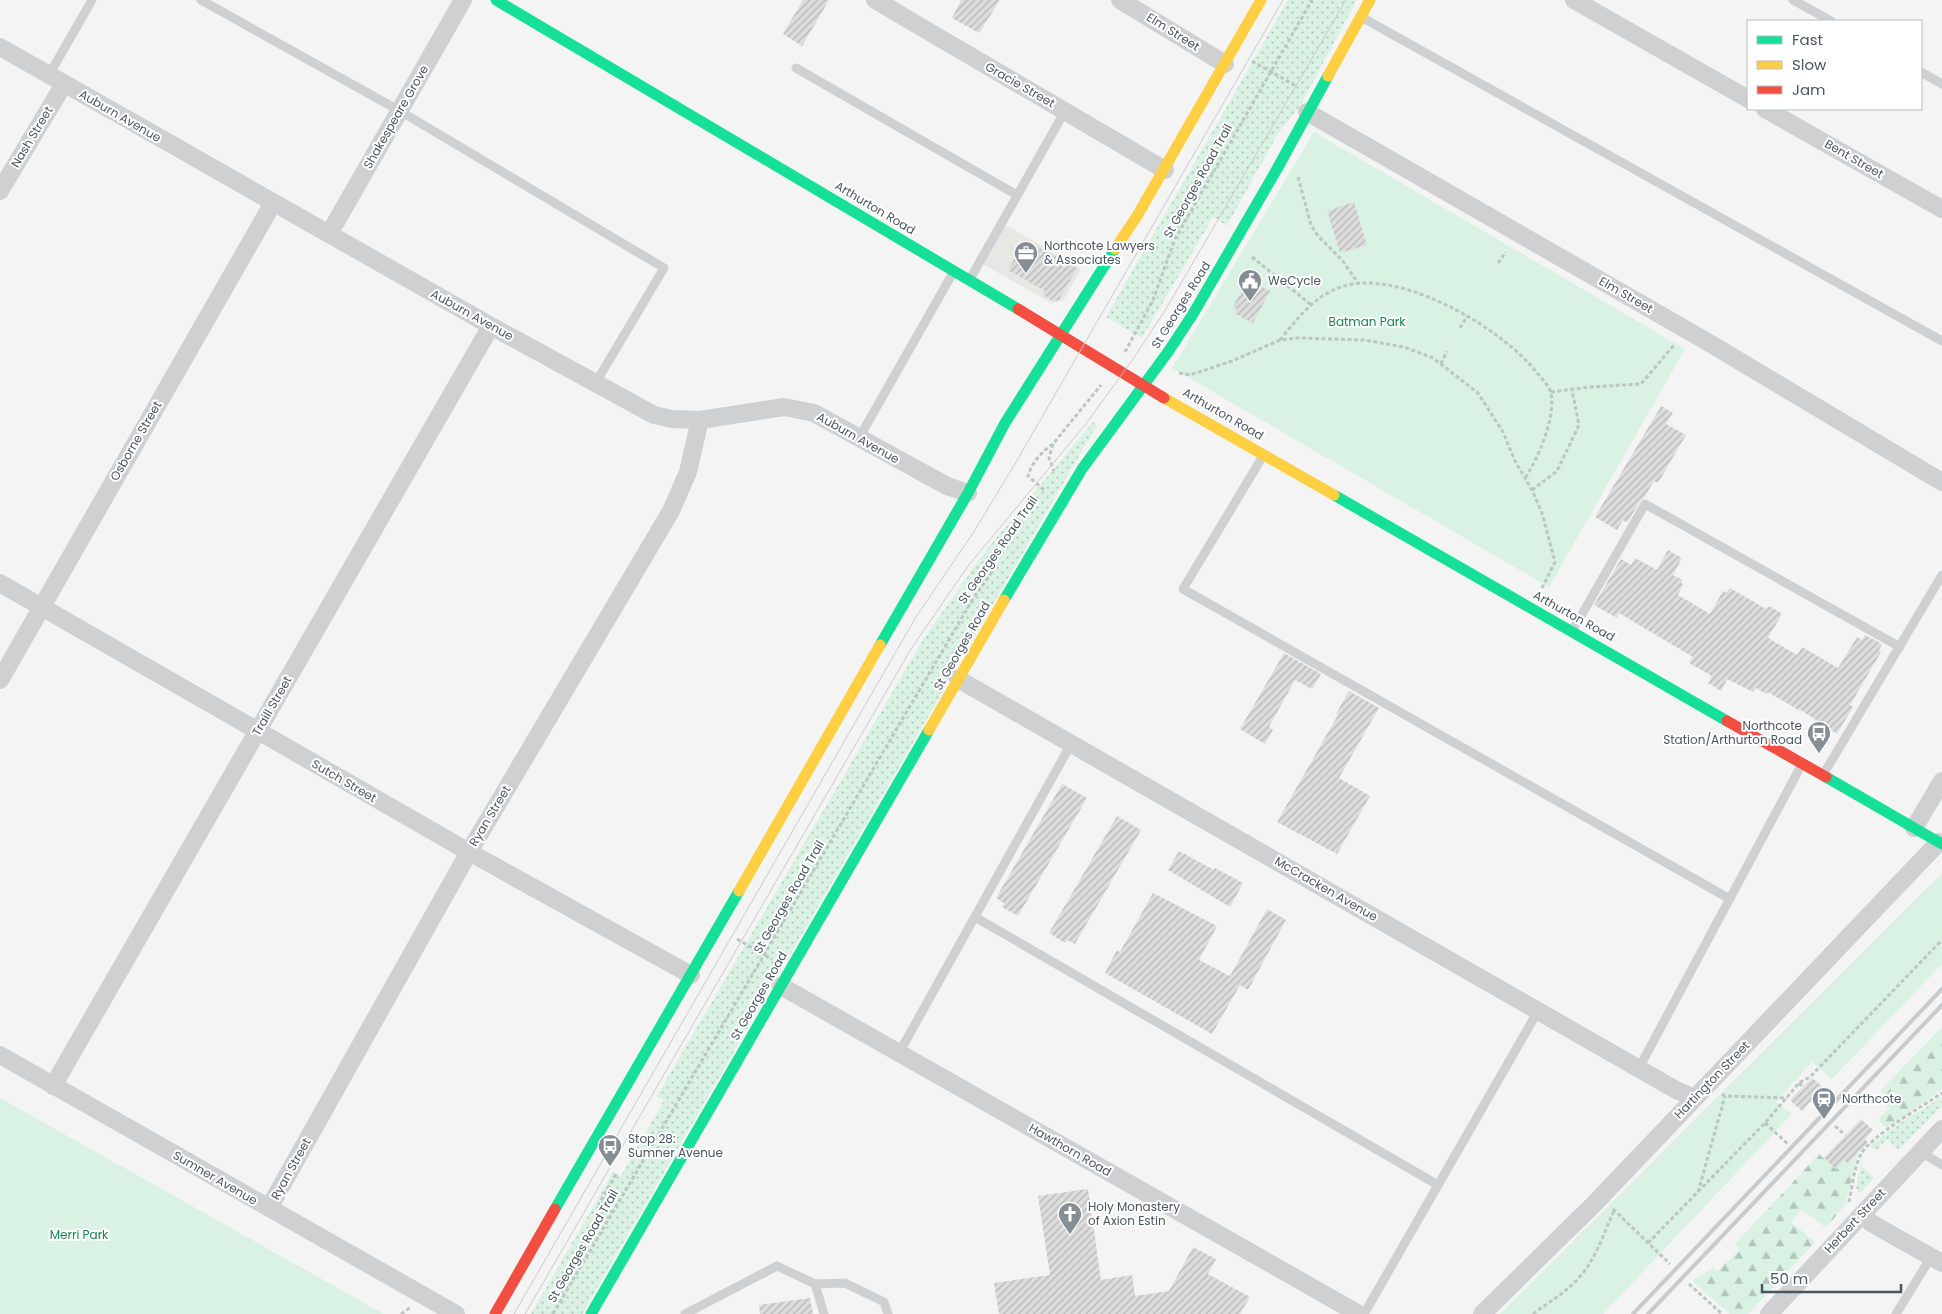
<svg xmlns="http://www.w3.org/2000/svg" width="1942" height="1314" font-family="Poppins,sans-serif">
<style>
.commercial{fill:#e8e7e3}
.grass{fill:url(#grass-dots)}
.forest{fill:url(#forest-firs)}
.green{fill:#d9f2e3}
.building{fill:url(#building-hatch)}
.lines{fill:none;stroke-linecap:round;stroke-linejoin:round}
.path{stroke:#bcc7c4;stroke-width:3;stroke-dasharray:4 2.5;stroke-linecap:butt}
.lane{stroke:#ced0d2;stroke-width:9}
.street{stroke:#ced0d2;stroke-width:18}
.fast{stroke:#16e098;stroke-width:11}
.slow{stroke:#ffcf43;stroke-width:11}
.jam{stroke:#f24e42;stroke-width:11}
.tram{stroke:#c9cacc;stroke-width:1}
.rail{stroke:#c9cacc;stroke-width:4}
.labels{text-anchor:middle;stroke-width:4;stroke-linejoin:round;paint-order:stroke}
.street-label{font-size:12px;fill:#4a5661;stroke:#fff}
.poi-label{font-size:12px;fill:#4a5661;stroke:#fff;text-anchor:start}
.park-label{font-size:12px;fill:#17864f;stroke:#fff}
</style>
<defs>
<pattern id="grass-dots" width="8" height="8" patternUnits="userSpaceOnUse" patternTransform="scale(1.25)"><rect width="8" height="8" fill="#d9f2e3"/><path d="M2 2h.1M6 6h.1" fill="none" stroke="#b2c7bb" stroke-width="1.8" stroke-linecap="round"/></pattern>
<pattern id="forest-firs" width="22" height="20" patternUnits="userSpaceOnUse" patternTransform="scale(1.25)"><rect width="22" height="20" fill="#d9f2e3"/><path d="M5 1l3.5 6h-7zM16 11l3.5 6h-7z" fill="#b2c7bb"/></pattern>
<pattern id="building-hatch" width="6" height="6" patternUnits="userSpaceOnUse" patternTransform="scale(1.25)"><rect width="6" height="6" fill="#ddddde"/><path d="M-1 1l2-2M0 6l6-6M5 7l2-2" fill="none" stroke="#b5b6b7"/></pattern>
</defs>
<rect width="100%" height="100%" fill="#f4f4f4"/>
<!-- commercial -->
<path class="commercial" d="M 1004,224 L 1081,269 L 1063,301 L 1051,303 L 981,263 Z"/>
<!-- grass -->
<path class="grass" d="M 1288,0 L 1357,0 L 1300,106 L 1277,135 L 1227,226 L 1213,217 L 1142,338 L 1106,317 Z
M 1093,422 L 1097,425 L 582,1314 L 531,1314 L 613,1172 L 621,1176 L 664,1100 L 657,1096 L 924,638 L 987,549 Z
M 1942,1097 L 1942,1106 L 1899,1150 L 1887,1139 L 1876,1151 L 1870,1146 L 1894,1127 Z
M 1861,1162 L 1862,1166 L 1874,1178 L 1860,1193 L 1856,1189 Z"/>
<!-- forest -->
<path class="forest" d="M 1942,1027 L 1942,1089 L 1887,1128 L 1878,1120 L 1889,1108 L 1881,1100 L 1881,1090 Z
M 1858,1153 L 1845,1205 L 1826,1228 L 1801,1209 L 1791,1222 L 1815,1242 L 1748,1314 L 1730,1314 L 1692,1281 L 1713,1267 L 1717,1271 L 1740,1250 L 1735,1244 L 1819,1154 L 1836,1169 L 1844,1160 L 1849,1164 Z"/>
<!-- green -->
<path class="green" d="M 1314,132 L 1685,349 L 1549,587 L 1172,368 Z
M 1942,873 L 1942,964 L 1832,1079 L 1812,1062 L 1776,1102 L 1792,1114 L 1603,1314 L 1500,1314 Z
M 0,1098 L 384,1314 L 0,1314 Z"/>
<!-- building -->
<path class="building" d="M 803,0 L 829,0 L 802,46 L 783,34 Z
M 961,0 L 1000,0 L 979,33 L 952,18 Z
M 1354,202 L 1367,245 L 1340,253 L 1327,211 Z
M 1025,240 L 1077,268 L 1059,300 L 1053,301 L 1043,295 L 1045,291 L 1008,270 Z
M 1251,282 L 1270,291 L 1253,323 L 1234,313 L 1237,309 L 1233,307 L 1244,286 L 1248,288 Z
M 1661,406 L 1673,413 L 1666,424 L 1686,435 L 1658,483 L 1654,481 L 1644,498 L 1640,501 L 1627,523 L 1623,520 L 1617,530 L 1595,517 Z
M 1668,550 L 1682,558 L 1673,575 L 1683,580 L 1681,583 L 1683,585 L 1678,595 L 1710,614 L 1723,591 L 1726,593 L 1730,588 L 1766,609 L 1769,606 L 1782,614 L 1768,638 L 1797,655 L 1802,647 L 1838,668 L 1857,637 L 1862,640 L 1865,635 L 1882,644 L 1879,650 L 1881,652 L 1850,705 L 1853,707 L 1837,734 L 1801,710 L 1800,711 L 1768,692 L 1766,694 L 1756,688 L 1753,692 L 1727,679 L 1721,691 L 1708,683 L 1712,676 L 1689,663 L 1693,657 L 1619,613 L 1617,618 L 1594,605 L 1621,559 L 1631,565 L 1635,558 L 1657,570 Z
M 1284,653 L 1321,674 L 1312,689 L 1295,680 L 1269,727 L 1273,730 L 1265,744 L 1240,729 Z
M 1349,691 L 1379,708 L 1339,778 L 1370,796 L 1337,854 L 1277,822 L 1338,715 L 1336,714 Z
M 1062,784 L 1087,798 L 1018,916 L 1002,907 L 1004,903 L 996,898 Z
M 1117,816 L 1141,830 L 1075,944 L 1067,940 L 1065,943 L 1049,933 Z
M 1179,851 L 1214,870 L 1215,868 L 1243,883 L 1230,907 L 1168,870 Z
M 1153,893 L 1217,926 L 1199,960 L 1230,976 L 1267,909 L 1286,920 L 1248,990 L 1240,985 L 1212,1034 L 1105,973 L 1117,950 L 1120,952 Z
M 1812,1078 L 1824,1088 L 1802,1111 L 1790,1100 Z
M 1861,1119 L 1873,1130 L 1865,1139 L 1868,1142 L 1848,1164 L 1844,1160 L 1836,1169 L 1824,1158 Z
M 1088,1189 L 1101,1280 L 1132,1275 L 1135,1296 L 1169,1291 L 1193,1247 L 1216,1259 L 1208,1274 L 1250,1297 L 1240,1314 L 999,1314 L 994,1283 L 1050,1275 L 1038,1196 Z
M 810,1298 L 813,1314 L 760,1314 L 759,1305 Z"/>
<g class="lines">
<!-- path -->
<path class="path" d="M 1252,61 L 1296,86
M 1298,177 L 1311,225 L 1318,236 L 1342,260 L 1358,283
M 1252,257 L 1310,304
M 1498,263 L 1506,252
M 1460,328 L 1467,316
M 1280,340 C 1300,315 1320,289 1353,284 C 1411,275 1504,330 1538,374 C 1542,379 1550,387 1551,393 C 1556,417 1538,459 1525,478
M 1125,352 L 1153,300 L 1175,239 L 1312,0
M 1441,364 L 1447,351
M 1179,373 L 1190,375 L 1232,361 L 1280,340 L 1298,338 L 1364,340 L 1404,347 L 1433,358 L 1478,393 L 1503,432 L 1515,461 L 1532,490 L 1542,513 L 1555,562 L 1541,590
M 1551,392 L 1590,387 L 1641,384 L 1675,344
M 1053,444 L 1049,458 L 1054,471
M 1044,490 L 1028,476 C 1031,464 1042,451 1053,444 L 1101,385
M 1532,490 L 1557,471 L 1579,425 L 1572,390
M 737,939 L 772,959
M 1799,1083 L 1803,1087
M 1722,1094 L 1725,1096 L 1787,1098
M 1814,1098 L 1825,1107
M 1765,1123 L 1789,1145
M 1835,1126 L 1845,1135
M 1698,1192 L 1725,1096
M 1849,1202 C 1852,1187 1854,1168 1861,1154 C 1871,1136 1923,1106 1942,1093
M 1613,1209 L 1670,1264
M 612,1212 L 599,1204 L 616,1174
M 1648,1243 L 1765,1123 L 1799,1083 L 1810,1077 L 1942,940
M 1689,1284 L 1722,1314
M 401,1314 L 411,1307
M 553,1314 L 973,599 L 996,566
M 1533,1314 C 1550,1301 1569,1291 1582,1274 C 1597,1256 1604,1232 1614,1211"/>
<!-- lane -->
<path class="lane" d="M 201,0 L 400,111 L 664,268 L 595,384
M 1793,0 L 1831,21
M 1363,18 L 1942,341
M 796,68 L 1017,195
M 1921,72 L 1942,84
M 49,75 L 92,0
M 970,279 L 1065,111
M 859,438 L 954,271
M 1263,456 L 1183,589 L 1730,899
M 1573,630 L 1645,504 L 1900,647
M 1823,775 L 1942,575
M 975,917 L 1438,1185
M 899,1053 L 1071,744
M 1639,1068 L 1802,764
M 1919,1151 L 1942,1165
M 815,1284 L 845,1283 L 884,1302 L 888,1314
M 685,1314 L 777,1266 L 815,1284 L 824,1314
M 1364,1314 L 1538,1011
M 1896,1314 L 1931,1257"/>
<!-- street -->
<path class="street" d="M 875,0 L 1165,170
M 1120,0 L 1225,64
M 1574,0 L 1748,99
M 0,47 L 491,326 L 654,415 L 672,419 L 700,420 L 784,407 L 814,413 L 947,486 L 968,493
M 1765,109 L 1942,209
M 1307,112 L 1706,341 L 1942,482
M 0,191 L 64,84
M 329,234 L 463,0
M 0,583 L 469,852 L 691,975
M 958,679 L 1676,1090 L 1695,1098
M 0,680 L 273,203
M 1914,828 L 1942,781
M 781,986 L 1359,1314
M 0,1055 L 456,1314
M 53,1086 L 491,326
M 269,1208 L 469,852 L 671,511 L 688,472 L 700,420
M 1862,1214 L 1871,1223 L 1942,1263
M 1482,1314 L 1595,1203 L 1939,842
M 1769,1314 L 1942,1129"/>
<!-- fast -->
<path class="fast" d="M 496,0 L 1018,309
M 1334,495 L 1727,721
M 1004,600 L 1082,469 L 1168,352 L 1193,314 L 1277,169 L 1328,76
M 880,645 L 968,493 L 1005,423 L 1115,249
M 1826,777 L 1942,844
M 555,1209 L 739,891
M 591,1314 L 929,730"/>
<!-- slow -->
<path class="slow" d="M 1328,76 L 1370,0
M 1115,249 L 1137,216 L 1261,0
M 1164,398 L 1334,495
M 929,730 L 1004,600
M 739,891 L 880,645"/>
<!-- jam -->
<path class="jam" d="M 1018,309 L 1164,398
M 1727,721 L 1826,777
M 495,1314 L 555,1209"/>
<!-- tram -->
<path class="tram" d="M 514,1314 L 916,617 L 973,533 L 1012,469 L 1283,0
M 525,1314 L 911,649 L 968,566 L 1085,425 L 1133,359 L 1166,309 L 1346,0"/>
<!-- rail -->
<path class="rail" d="M 1633,1314 L 1942,989
M 1648,1314 L 1942,1005"/>
</g>
<!-- icons -->
<defs>
<g id="office-pin" transform="scale(1.25)"><path d="M0 17L-7.5 6A9.5 9.5 0 1 1 7.5 6Z" fill="#868d94" stroke="#fff"/><path d="M-6-3h4V-5.5h4V-3h4V5H-6ZM-1-4.5V-3h2v-1.5ZM-6 0V1H6V0Z" fill="#fff"/></g>
<g id="civic-pin" transform="scale(1.25)"><path d="M0 17L-7.5 6A9.5 9.5 0 1 1 7.5 6Z" fill="#868d94" stroke="#fff"/><path d="M-.6-6.5H3V-4.5H.6V-3L4-1V1h2V6H-6V1h2V-1L-.6-3ZM-1.2 2.5V6h2.4V2.5Z" fill="#fff"/></g>
<g id="bus-pin" transform="scale(1.25)"><path d="M0 17L-7.5 6A9.5 9.5 0 1 1 7.5 6Z" fill="#868d94" stroke="#fff"/><path d="M-5-6H5V4H4V6H2V4H-2V6H-4V4H-5ZM-3.5-4V0h7V-4ZM-3.5 1.2v1.5H-2V1.2ZM2 1.2v1.5H3.5V1.2Z" fill="#fff"/></g>
<g id="station-pin" transform="scale(1.25)"><path d="M0 17L-7.5 6A9.5 9.5 0 1 1 7.5 6Z" fill="#868d94" stroke="#fff"/><path d="M-3-6H3Q5-6 5-4V2Q5 4 3 4L4.5 6H3L1.5 4h-3L-3 6H-4.5L-3 4Q-5 4-5 2V-4Q-5-6-3-6ZM-3.5-4v3h7v-3ZM-3.5 1v1.5H-2V1ZM2 1v1.5H3.5V1Z" fill="#fff"/></g>
<g id="church-pin" transform="scale(1.25)"><path d="M0 17L-7.5 6A9.5 9.5 0 1 1 7.5 6Z" fill="#868d94" stroke="#fff"/><path d="M-1.2-6h2.4v3.5h3.3v2.4h-3.3V6h-2.4V-.1h-3.3v-2.4h3.3Z" fill="#fff"/></g>
</defs>
<g fill-rule="evenodd">
<use href="#office-pin" x="1026" y="253"/>
<use href="#civic-pin" x="1250" y="281"/>
<use href="#bus-pin" x="1819" y="733"/>
<use href="#station-pin" x="1824" y="1099"/>
<use href="#bus-pin" x="610" y="1146"/>
<use href="#church-pin" x="1070" y="1214"/>
</g>
<g class="labels">
<!-- street labels -->
<g class="street-label">
<text transform="translate(1173 32) rotate(32)" y="4">Elm Street</text>
<text transform="translate(1020 85) rotate(30)" y="4">Gracie Street</text>
<text transform="translate(120 116) rotate(30)" y="4">Auburn Avenue</text>
<text transform="translate(396 117) rotate(-60)" y="4">Shakespeare Grove</text>
<text transform="translate(32 137) rotate(-59)" y="4">Nash Street</text>
<text transform="translate(1854 159) rotate(30)" y="4">Bent Street</text>
<text transform="translate(1198 181) rotate(-61)" y="4">St Georges Road Trail</text>
<text transform="translate(875 208) rotate(31)" y="4">Arthurton Road</text>
<text transform="translate(1626 295) rotate(30)" y="4">Elm Street</text>
<text transform="translate(1181 305) rotate(-58)" y="4">St Georges Road</text>
<text transform="translate(472 315) rotate(29)" y="4">Auburn Avenue</text>
<text transform="translate(1223 414) rotate(30)" y="4">Arthurton Road</text>
<text transform="translate(858 438) rotate(29)" y="4">Auburn Avenue</text>
<text transform="translate(136 441) rotate(-60)" y="4">Osborne Street</text>
<text transform="translate(998 550) rotate(-55)" y="4">St Georges Road Trail</text>
<text transform="translate(1574 616) rotate(29)" y="4">Arthurton Road</text>
<text transform="translate(962 646) rotate(-60)" y="4">St Georges Road</text>
<text transform="translate(272 706) rotate(-60)" y="4">Traill Street</text>
<text transform="translate(344 781) rotate(30)" y="4">Sutch Street</text>
<text transform="translate(490 816) rotate(-59)" y="4">Ryan Street</text>
<text transform="translate(1326 889) rotate(30)" y="4">McCracken Avenue</text>
<text transform="translate(789 897) rotate(-60)" y="4">St Georges Road Trail</text>
<text transform="translate(759 996) rotate(-60)" y="4">St Georges Road</text>
<text transform="translate(1712 1080) rotate(-46)" y="4">Hartington Street</text>
<text transform="translate(1070 1150) rotate(30)" y="4">Hawthorn Road</text>
<text transform="translate(291 1169) rotate(-61)" y="4">Ryan Street</text>
<text transform="translate(215 1178) rotate(30)" y="4">Sumner Avenue</text>
<text transform="translate(1855 1221) rotate(-47)" y="4">Herbert Street</text>
<text transform="translate(583 1246) rotate(-60)" y="4">St Georges Road Trail</text>
</g>
<!-- poi labels -->
<g class="poi-label">
<text x="1044" y="250">Northcote Lawyers<tspan x="1044" dy="14">&amp; Associates</tspan></text>
<text x="1268" y="285">WeCycle</text>
<text x="1802" y="730" text-anchor="end">Northcote<tspan x="1802" dy="14">Station/Arthurton Road</tspan></text>
<text x="1842" y="1103">Northcote</text>
<text x="628" y="1143">Stop 28:<tspan x="628" dy="14">Sumner Avenue</tspan></text>
<text x="1088" y="1211">Holy Monastery<tspan x="1088" dy="14">of Axion Estin</tspan></text>
</g>
<!-- park labels -->
<g class="park-label">
<text x="1367" y="326">Batman Park</text>
<text x="79" y="1239">Merri Park</text>
</g>
</g>
<!-- legend -->
<rect x="1747" y="20" width="175" height="90" fill="#ffffff" stroke="#b7bbc0"/>
<rect x="1757" y="36" width="25" height="8" fill="#16e098" stroke="#b7bbc0"/>
<text x="1792" y="45" font-size="15" fill="#4a5661">Fast</text>
<rect x="1757" y="61" width="25" height="8" fill="#ffcf43" stroke="#b7bbc0"/>
<text x="1792" y="70" font-size="15" fill="#4a5661">Slow</text>
<rect x="1757" y="86" width="25" height="8" fill="#f24e42" stroke="#b7bbc0"/>
<text x="1792" y="95" font-size="15" fill="#4a5661">Jam</text>
<!-- scale -->
<path d="M1762 1284v8h139v-8" fill="none" stroke="#4a5661" stroke-width="2.5"/>
<text x="1770" y="1284" font-size="15" fill="#4a5661" stroke="#ffffff" stroke-width="4" paint-order="stroke">50 m</text>
</svg>
